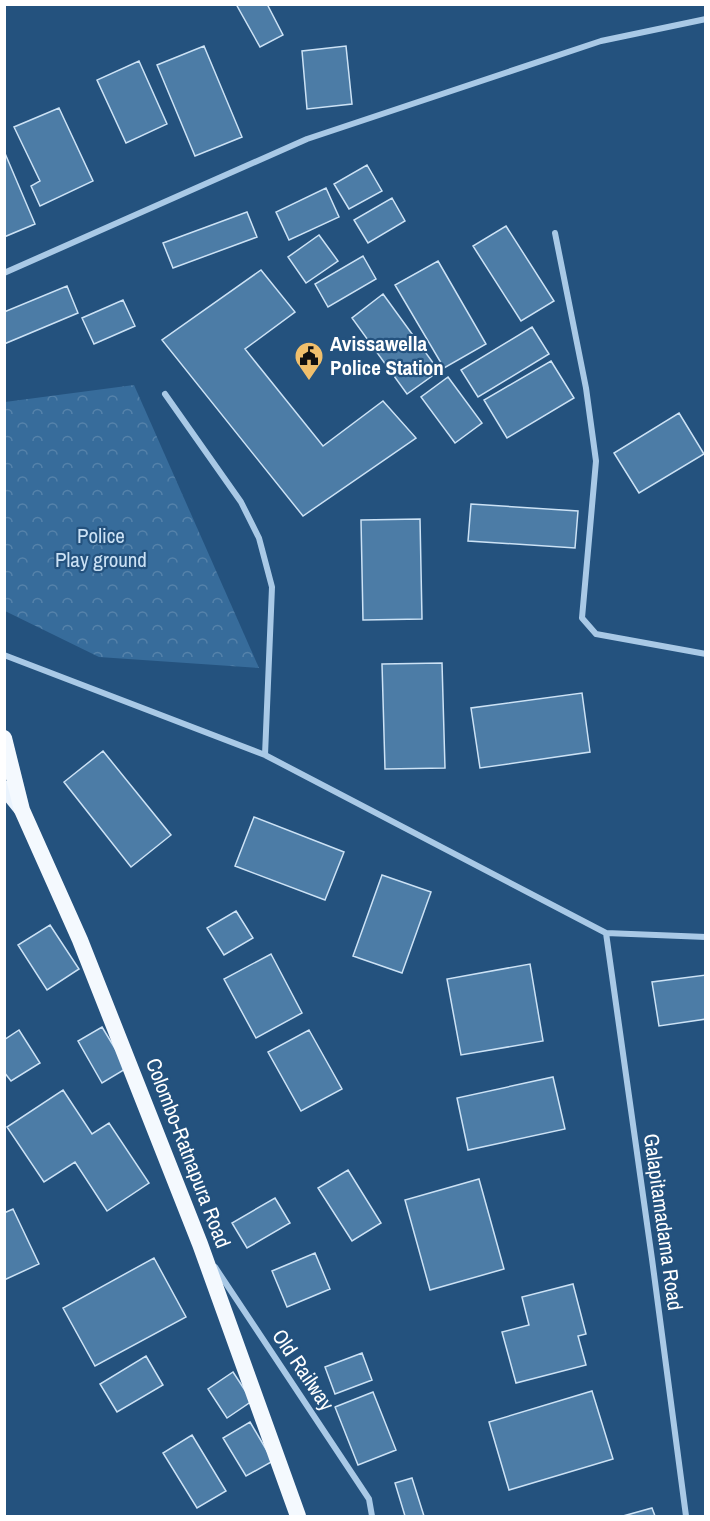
<svg xmlns="http://www.w3.org/2000/svg" width="710" height="1521" font-family="'Archivo Narrow',sans-serif">
<style>
.park{fill:url(#park-crowns)}
.building{fill:#4c7ca6;stroke:#cce2f5;stroke-width:1.5}
.lines{fill:none;stroke-linecap:round;stroke-linejoin:round}
.minor{stroke:#a9c9e6;stroke-width:6}
.primary{stroke:#eaf3fd;stroke-width:15}
.trunk{stroke:#f4f9fe;stroke-width:16}
.labels{text-anchor:middle;stroke-width:4.5;stroke-linejoin:round;paint-order:stroke}
.poi-label{font-size:21px;font-weight:bold;fill:#fff;stroke:#24527e;text-anchor:start}
.park-label{font-size:21px;fill:#cce2f5;stroke:#24527e}
.street-label{font-size:21px;fill:#fff;stroke:#24527e}
</style>
<defs>
<pattern id="park-crowns" width="20" height="18" patternUnits="userSpaceOnUse" patternTransform="scale(1.5)"><rect width="20" height="18" fill="#376c9b"/><path d="M2 6a3 3 0 1 1 6 0M12 15a3 3 0 1 1 6 0" fill="none" stroke="#5582aa"/></pattern>
</defs>
<rect width="100%" height="100%" fill="#24527e"/>
<!-- park -->
<path class="park" d="M 134,385 L 259,668 L 99,657 L 5,611 L 5,402 Z"/>
<!-- building -->
<path class="building" d="M 236,4 L 267,4 L 283,35 L 260,47 Z
M 204,46 L 242,137 L 195,156 L 157,65 Z
M 346,46 L 352,104 L 307,109 L 302,51 Z
M 139,61 L 167,124 L 126,143 L 97,80 Z
M 59,108 L 93,181 L 40,206 L 31,186 L 40,181 L 14,127 Z
M 4,151 L 35,224 L 4,237 Z
M 367,165 L 382,191 L 349,209 L 334,184 Z
M 326,188 L 339,217 L 289,240 L 276,212 Z
M 392,198 L 405,221 L 368,243 L 354,220 Z
M 247,212 L 257,237 L 173,268 L 163,243 Z
M 506,226 L 554,301 L 521,321 L 473,246 Z
M 319,235 L 338,261 L 306,283 L 288,257 Z
M 363,256 L 376,279 L 328,307 L 315,284 Z
M 438,261 L 486,344 L 444,368 L 395,285 Z
M 261,270 L 295,312 L 245,349 L 323,446 L 383,401 L 416,438 L 303,516 L 162,340 Z
M 67,286 L 78,313 L 4,344 L 4,312 Z
M 383,294 L 439,371 L 407,394 L 352,318 Z
M 123,300 L 135,326 L 94,344 L 82,318 Z
M 532,327 L 549,354 L 478,397 L 461,370 Z
M 551,361 L 574,398 L 507,438 L 484,400 Z
M 448,377 L 482,423 L 455,443 L 421,397 Z
M 679,413 L 704,454 L 639,493 L 614,453 Z
M 471,504 L 578,511 L 575,548 L 468,541 Z
M 420,519 L 422,619 L 363,620 L 361,520 Z
M 442,663 L 445,768 L 385,769 L 382,664 Z
M 582,693 L 590,752 L 480,768 L 471,708 Z
M 103,751 L 171,835 L 131,867 L 64,782 Z
M 254,817 L 344,852 L 325,900 L 235,866 Z
M 382,875 L 431,892 L 402,973 L 353,956 Z
M 236,911 L 253,938 L 224,955 L 207,928 Z
M 50,925 L 79,969 L 47,990 L 18,945 Z
M 271,954 L 302,1013 L 256,1038 L 224,979 Z
M 530,964 L 543,1041 L 461,1055 L 447,979 Z
M 706,975 L 706,1019 L 659,1026 L 652,982 Z
M 102,1027 L 127,1068 L 102,1083 L 78,1041 Z
M 19,1030 L 40,1063 L 11,1081 L 4,1072 L 4,1040 Z
M 309,1030 L 342,1089 L 301,1111 L 268,1052 Z
M 553,1077 L 565,1129 L 468,1150 L 457,1098 Z
M 63,1090 L 92,1134 L 109,1123 L 149,1183 L 107,1211 L 75,1162 L 44,1182 L 7,1127 Z
M 348,1170 L 381,1223 L 352,1241 L 318,1188 Z
M 479,1179 L 504,1269 L 430,1290 L 405,1200 Z
M 275,1198 L 290,1223 L 247,1248 L 232,1223 Z
M 13,1209 L 39,1264 L 4,1280 L 4,1213 Z
M 315,1253 L 330,1289 L 287,1307 L 272,1271 Z
M 154,1258 L 186,1317 L 95,1366 L 63,1308 Z
M 573,1284 L 586,1334 L 578,1336 L 586,1365 L 516,1383 L 502,1332 L 529,1325 L 522,1297 Z
M 362,1353 L 372,1380 L 335,1394 L 325,1367 Z
M 146,1356 L 163,1385 L 117,1412 L 100,1384 Z
M 233,1372 L 252,1401 L 227,1418 L 208,1389 Z
M 592,1391 L 613,1459 L 509,1490 L 489,1422 Z
M 373,1392 L 396,1450 L 358,1465 L 335,1407 Z
M 250,1422 L 273,1461 L 246,1476 L 223,1438 Z
M 192,1435 L 226,1491 L 197,1508 L 163,1453 Z
M 412,1478 L 424,1516 L 405,1516 L 395,1483 Z
M 652,1508 L 655,1516 L 623,1516 Z"/>
<g class="lines">
<!-- minor -->
<path class="minor" d="M 555,233 L 586,388 L 596,461 L 582,618 L 596,634 L 706,654
M 4,273 L 307,139 L 601,41 L 706,19
M 165,394 L 241,502 L 259,538 L 272,587 L 265,755
M 4,655 L 265,755 L 606,933 L 706,937
M 606,933 L 652,1259 L 686,1516
M 215,1267 L 369,1499 L 372,1516"/>
<!-- primary -->
<path class="primary" d="M 4,788 L 21,809"/>
<!-- trunk -->
<path class="trunk" d="M 4,738 L 22,810 L 80,940 L 200,1244 L 298,1516"/>
</g>
<!-- icons -->
<defs>
<g id="civic-pin" transform="scale(1.5)"><path d="M0 17L-7.5 6A9.5 9.5 0 1 1 7.5 6Z" fill="#f0bf6c" stroke="#24527e"/><path d="M-.6-6.5H3V-4.5H.6V-3L4-1V1h2V6H-6V1h2V-1L-.6-3ZM-1.2 2.5V6h2.4V2.5Z" fill="#111"/></g>
</defs>
<g fill-rule="evenodd">
<use href="#civic-pin" x="309" y="356"/>
</g>
<g class="labels">
<!-- poi labels -->
<g class="poi-label">
<text x="330" y="351">Avissawella<tspan x="330" dy="24">Police Station</tspan></text>
</g>
<!-- park labels -->
<g class="park-label">
<text x="101" y="543">Police<tspan x="101" dy="24">Play ground</tspan></text>
</g>
<!-- street labels -->
<g class="street-label">
<text transform="translate(188 1153) rotate(69)" y="7">Colombo-Ratnapura Road</text>
<text transform="translate(663 1222) rotate(82)" y="7">Galapitamadama Road</text>
<text transform="translate(303 1370) rotate(56)" y="7">Old Railway</text>
</g>
</g>
<!-- border -->
<rect width="710" height="1521" fill="none" stroke="#ffffff" stroke-width="12"/>
</svg>
